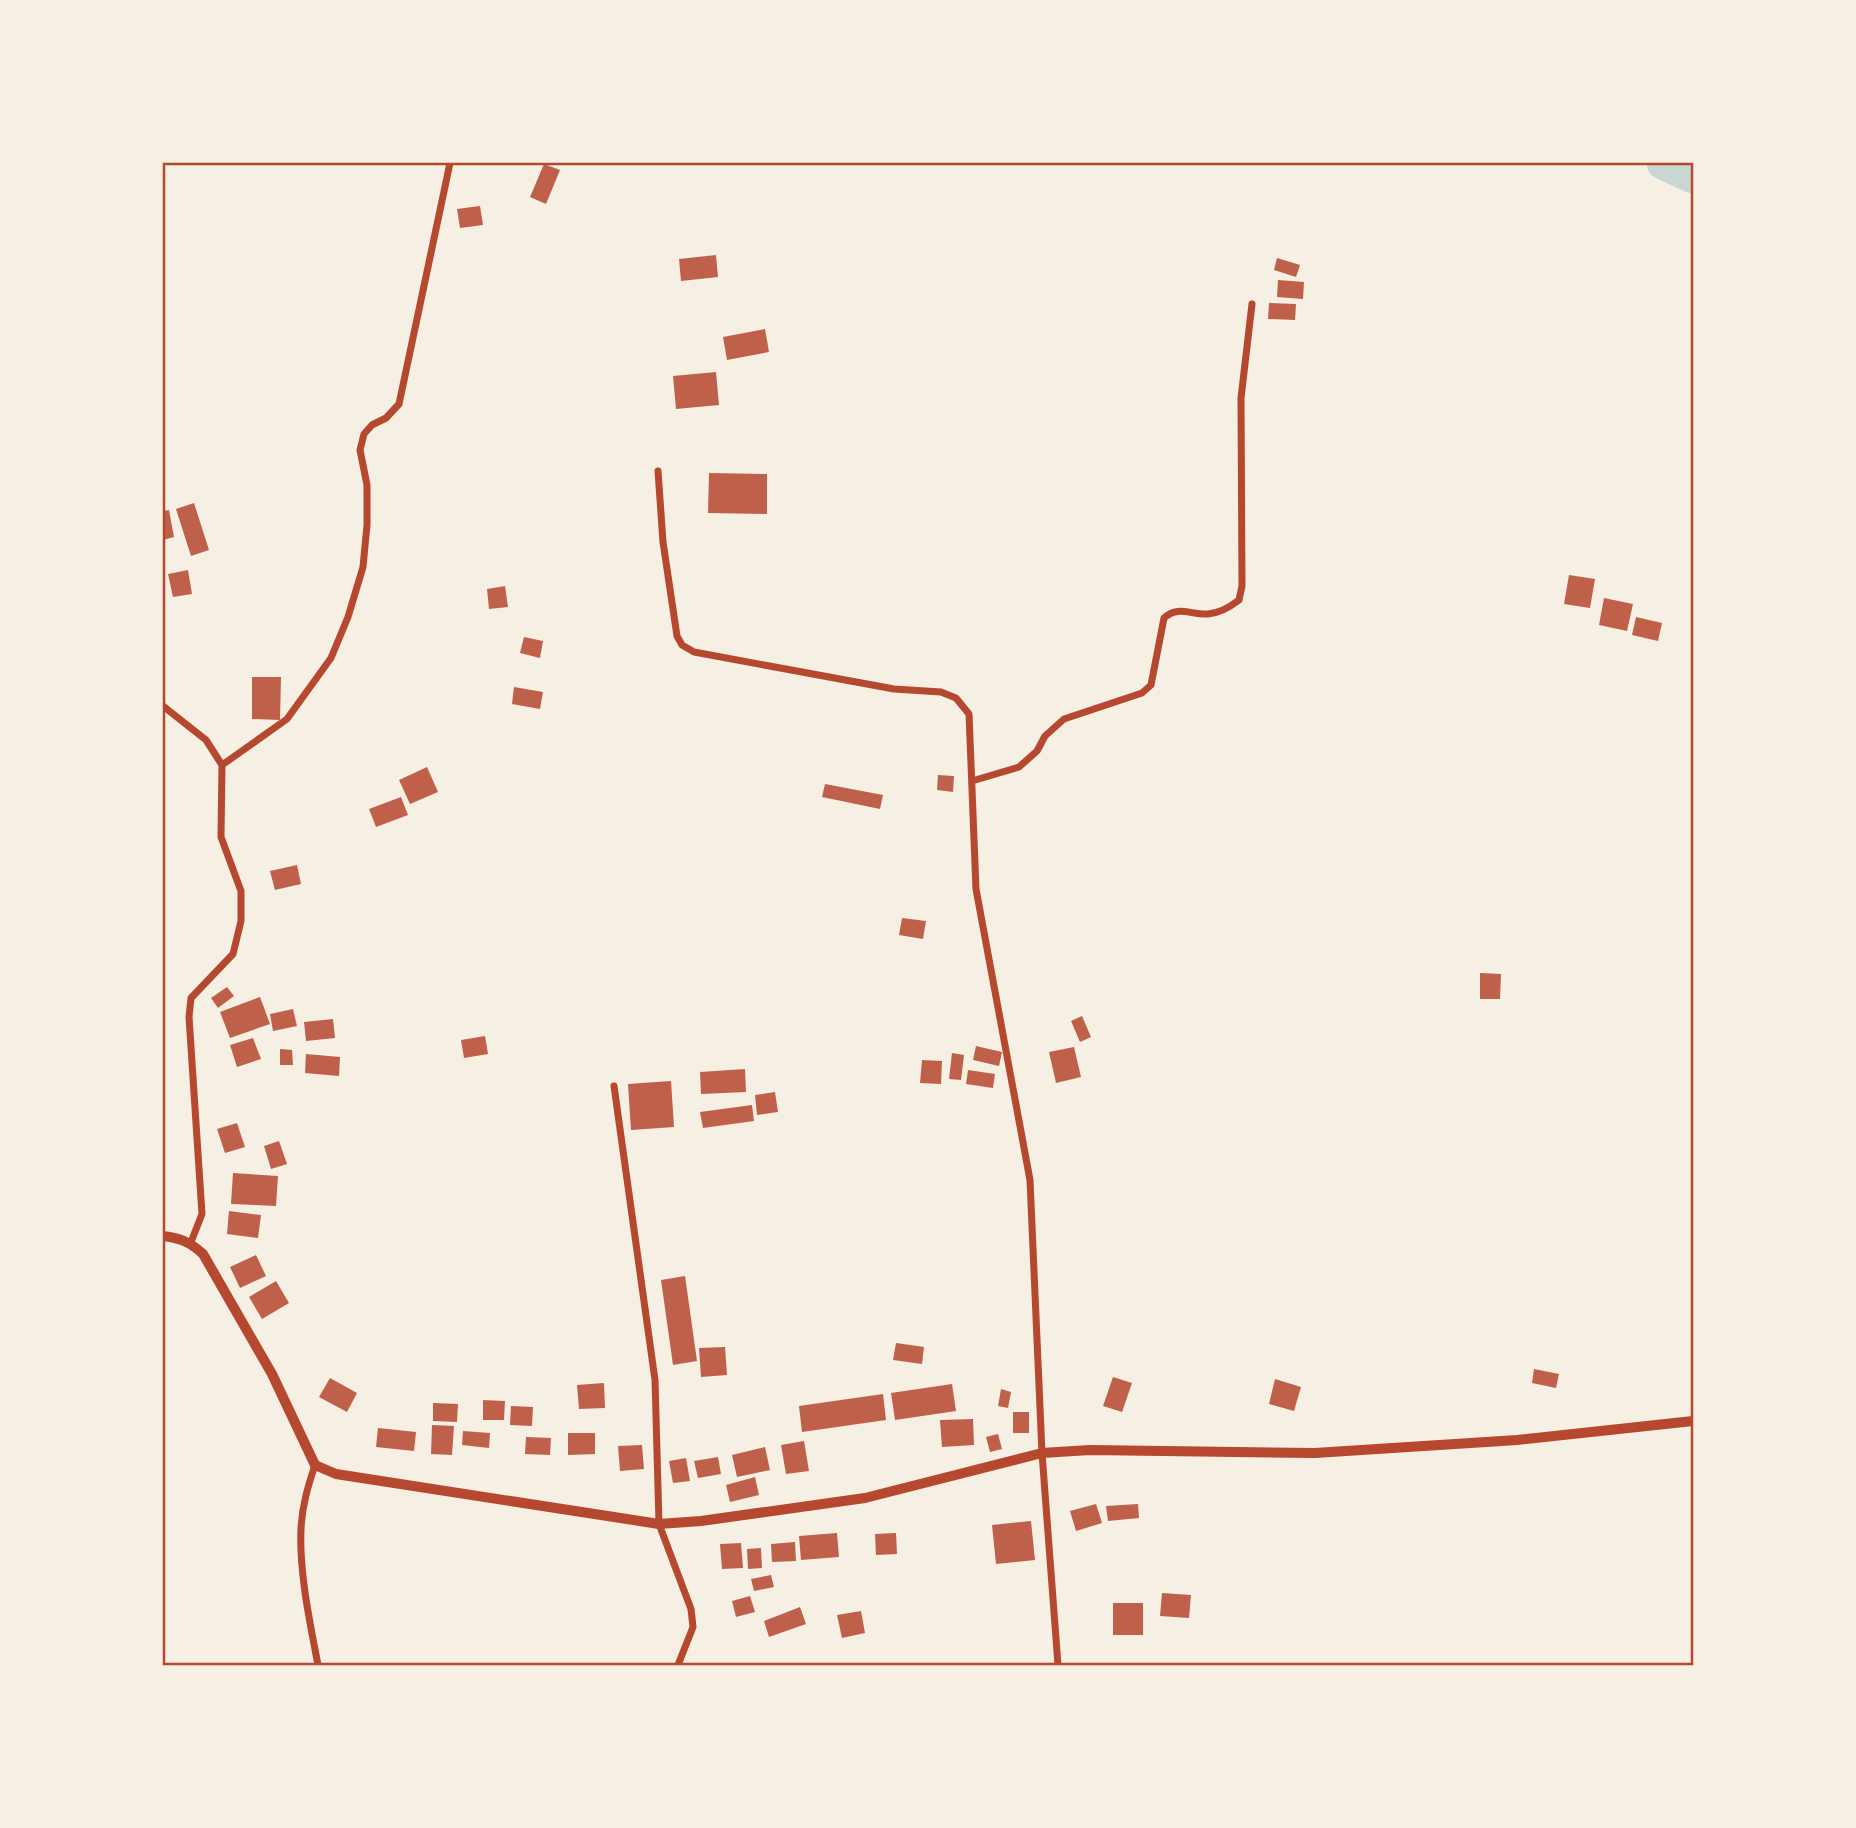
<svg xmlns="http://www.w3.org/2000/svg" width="1856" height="1828" font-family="Poppins,sans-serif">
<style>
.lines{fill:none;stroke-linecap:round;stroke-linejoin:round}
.river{stroke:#c9d6d2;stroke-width:33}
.building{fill:#bf614a}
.minor{stroke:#b5482f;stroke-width:7}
.tertiary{stroke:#b5482f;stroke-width:10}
.neatline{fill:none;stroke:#b5482f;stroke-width:2.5}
</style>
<rect width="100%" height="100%" fill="#f6efe4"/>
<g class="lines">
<!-- river -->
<path class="river" d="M 1663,163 L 1693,177"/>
</g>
<!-- building -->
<path class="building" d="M 544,164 L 560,170 L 546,204 L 530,197 Z
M 480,206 L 483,225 L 460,228 L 457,209 Z
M 716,255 L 718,277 L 681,281 L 679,259 Z
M 1277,258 L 1300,265 L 1296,277 L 1274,270 Z
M 1278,280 L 1304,282 L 1303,299 L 1277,297 Z
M 1269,303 L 1296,304 L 1295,320 L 1268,319 Z
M 765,329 L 769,352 L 727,360 L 723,337 Z
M 716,372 L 719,405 L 676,409 L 673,376 Z
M 709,473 L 767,474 L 767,514 L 708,513 Z
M 194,503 L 209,550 L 191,556 L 176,509 Z
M 169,510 L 174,537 L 163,540 L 163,511 Z
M 188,570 L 192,594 L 173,597 L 168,574 Z
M 1569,575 L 1595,579 L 1590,608 L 1564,604 Z
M 505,586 L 508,607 L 489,609 L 487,589 Z
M 1604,598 L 1633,604 L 1627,631 L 1599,625 Z
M 1636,617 L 1662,623 L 1658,641 L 1632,635 Z
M 524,637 L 543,641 L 540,658 L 520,653 Z
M 252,677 L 281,677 L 280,720 L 252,719 Z
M 514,687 L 543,692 L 540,709 L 512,704 Z
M 427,767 L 438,792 L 410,804 L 399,780 Z
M 938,775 L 954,776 L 953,792 L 937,790 Z
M 825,784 L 883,795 L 880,809 L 822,797 Z
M 401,797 L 408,815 L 376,827 L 369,809 Z
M 297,865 L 301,884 L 275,890 L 270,871 Z
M 902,918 L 926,921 L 923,939 L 899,935 Z
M 1480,973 L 1501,974 L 1500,999 L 1480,999 Z
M 227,987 L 234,996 L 218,1008 L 211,998 Z
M 260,997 L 270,1024 L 230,1038 L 220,1012 Z
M 293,1009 L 297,1026 L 273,1031 L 270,1014 Z
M 1082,1016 L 1091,1037 L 1080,1042 L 1071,1021 Z
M 333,1019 L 335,1038 L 306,1041 L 304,1022 Z
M 485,1036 L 488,1054 L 464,1058 L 461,1040 Z
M 253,1038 L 261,1059 L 237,1067 L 230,1045 Z
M 976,1046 L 1002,1052 L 999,1066 L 973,1060 Z
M 1074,1047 L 1081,1077 L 1056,1083 L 1049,1052 Z
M 280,1049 L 292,1050 L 293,1065 L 280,1065 Z
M 952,1053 L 964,1055 L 961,1080 L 949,1079 Z
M 306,1054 L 340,1057 L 339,1076 L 305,1073 Z
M 922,1060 L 942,1061 L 941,1084 L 920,1083 Z
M 745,1069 L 746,1092 L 701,1094 L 700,1072 Z
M 968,1070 L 995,1074 L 993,1088 L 966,1084 Z
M 671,1081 L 674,1127 L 631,1130 L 628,1084 Z
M 775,1092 L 778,1112 L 757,1115 L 755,1095 Z
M 752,1105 L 754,1121 L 703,1128 L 700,1112 Z
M 237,1123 L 245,1147 L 225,1153 L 217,1129 Z
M 279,1141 L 287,1164 L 271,1169 L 264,1146 Z
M 233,1173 L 278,1176 L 276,1206 L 231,1204 Z
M 229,1211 L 261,1215 L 258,1238 L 227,1234 Z
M 256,1255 L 266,1276 L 240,1288 L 230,1267 Z
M 685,1276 L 697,1361 L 673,1365 L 661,1280 Z
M 276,1281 L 289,1303 L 262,1319 L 249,1297 Z
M 896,1343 L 924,1347 L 922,1364 L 893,1360 Z
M 725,1347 L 727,1375 L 701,1377 L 699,1348 Z
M 1534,1369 L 1559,1374 L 1556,1388 L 1532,1383 Z
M 1113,1377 L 1132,1383 L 1122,1412 L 1103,1406 Z
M 330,1378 L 357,1393 L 347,1412 L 319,1397 Z
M 1275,1379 L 1301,1387 L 1294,1411 L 1269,1404 Z
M 604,1383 L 605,1408 L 579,1409 L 577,1385 Z
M 952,1384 L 956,1411 L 895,1420 L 891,1393 Z
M 1001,1389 L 1011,1392 L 1008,1408 L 998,1406 Z
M 883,1394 L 886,1420 L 802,1432 L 799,1406 Z
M 483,1400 L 505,1401 L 504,1420 L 483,1420 Z
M 433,1403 L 458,1404 L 457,1422 L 433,1421 Z
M 511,1406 L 533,1407 L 532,1426 L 510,1425 Z
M 1013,1412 L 1029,1412 L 1029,1433 L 1013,1433 Z
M 973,1419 L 974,1445 L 942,1447 L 940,1420 Z
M 432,1425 L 454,1426 L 452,1455 L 431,1454 Z
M 378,1428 L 416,1432 L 414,1451 L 376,1447 Z
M 463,1431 L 490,1433 L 489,1448 L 462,1445 Z
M 568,1433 L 595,1433 L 595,1454 L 568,1455 Z
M 998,1434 L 1002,1449 L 990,1452 L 986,1437 Z
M 526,1437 L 551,1438 L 550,1455 L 525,1454 Z
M 804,1441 L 809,1471 L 786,1474 L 781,1445 Z
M 642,1445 L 644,1469 L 620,1471 L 618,1446 Z
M 765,1447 L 770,1470 L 737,1477 L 732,1455 Z
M 718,1457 L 721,1474 L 698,1478 L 694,1461 Z
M 686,1458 L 690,1481 L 673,1483 L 669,1461 Z
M 755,1477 L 759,1495 L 730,1502 L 726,1485 Z
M 1096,1504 L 1102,1523 L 1076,1531 L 1070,1511 Z
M 1138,1504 L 1139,1518 L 1108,1521 L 1106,1506 Z
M 1031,1521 L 1035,1560 L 996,1564 L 992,1525 Z
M 837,1533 L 839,1557 L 801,1560 L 799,1536 Z
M 896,1533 L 897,1554 L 876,1555 L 875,1534 Z
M 795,1542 L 796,1561 L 772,1562 L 771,1544 Z
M 741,1543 L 743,1568 L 722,1569 L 720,1544 Z
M 761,1548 L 762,1568 L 748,1569 L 747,1549 Z
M 771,1575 L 774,1587 L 754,1591 L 751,1579 Z
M 1162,1593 L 1191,1595 L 1189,1618 L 1160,1616 Z
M 750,1596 L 755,1612 L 736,1617 L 732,1601 Z
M 1113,1603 L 1143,1603 L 1143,1635 L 1113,1635 Z
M 800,1607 L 806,1624 L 769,1637 L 764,1621 Z
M 861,1611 L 865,1633 L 842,1638 L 837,1615 Z"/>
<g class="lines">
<!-- minor -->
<path class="minor" d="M 658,471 L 663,542 L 677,636 L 682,645 L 694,652 L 894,689 L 941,692 L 956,698 L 969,714 L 976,889 L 1030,1180 L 1042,1453 L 1058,1665
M 163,706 L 206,740 L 222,765 L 221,837 L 241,891 L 241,921 L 233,954 L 191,998 L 189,1017 L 202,1214 L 191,1242
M 222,765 L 287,719 L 331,658 L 348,617 L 363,567 L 367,525 L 367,485 L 360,450 L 364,434 L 372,425 L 386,418 L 399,404 L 450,163
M 972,781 L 1019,767 L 1037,751 L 1045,736 L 1064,719 L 1142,693 L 1151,685 L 1164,618 C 1178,605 1191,615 1208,614 C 1220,613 1230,607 1239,600 L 1242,586 L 1241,398 L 1252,304
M 614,1086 L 655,1380 L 659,1524 L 691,1609 L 693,1627 L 678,1665
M 315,1465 C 308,1486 302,1506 301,1529 C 299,1572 310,1623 318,1665"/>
<!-- tertiary -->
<path class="tertiary" d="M 163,1236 C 180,1238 190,1242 203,1254 L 272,1374 L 315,1465 L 336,1474 L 659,1524 L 701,1521 L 865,1498 L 1042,1453 L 1090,1450 L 1315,1453 L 1517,1440 L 1693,1421"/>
</g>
<!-- border -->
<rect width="1856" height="1828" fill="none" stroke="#f6efe4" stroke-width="329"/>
<rect x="164" y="164" width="1528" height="1500" class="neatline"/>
</svg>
